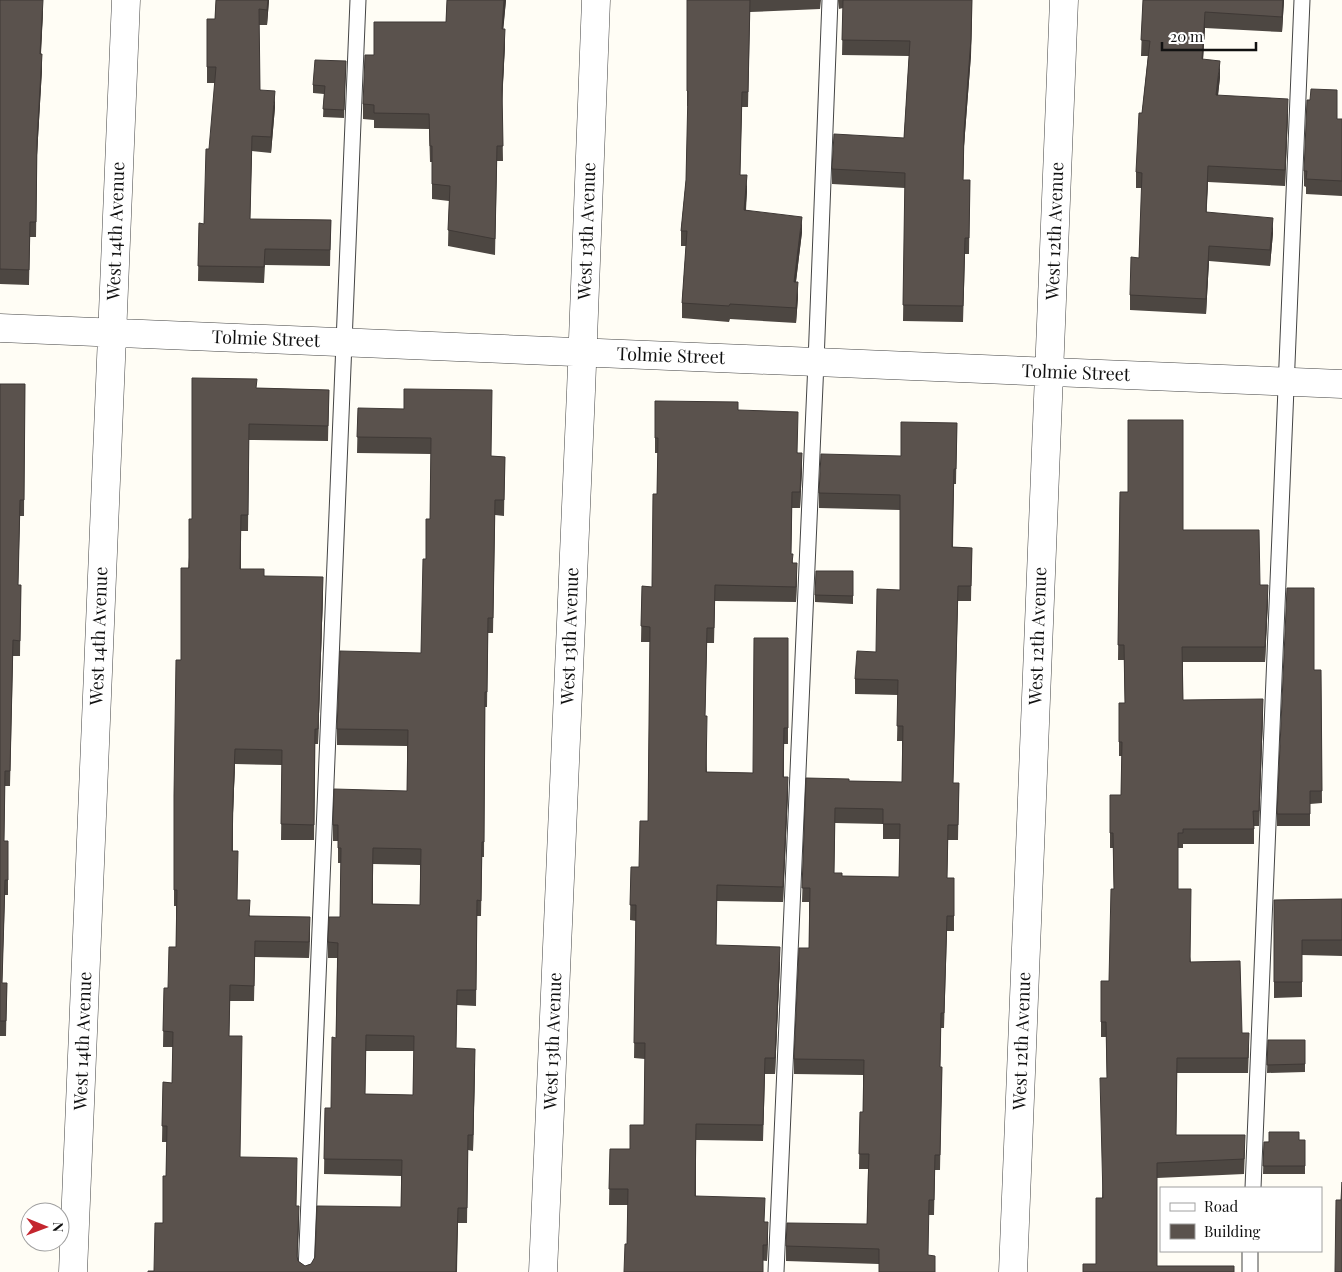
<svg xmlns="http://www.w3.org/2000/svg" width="1342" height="1272" font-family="'Playfair Display',serif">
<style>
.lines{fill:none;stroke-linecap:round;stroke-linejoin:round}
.lane-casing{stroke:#444;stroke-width:17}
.street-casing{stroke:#444;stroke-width:29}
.lane{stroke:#fff;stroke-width:15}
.street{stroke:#fff;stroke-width:28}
.wall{fill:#4d4742;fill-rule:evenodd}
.shaded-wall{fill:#3f3936}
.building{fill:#5a524d;stroke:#3f3936;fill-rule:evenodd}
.labels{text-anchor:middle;stroke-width:5;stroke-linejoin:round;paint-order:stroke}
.street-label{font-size:18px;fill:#111;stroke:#fff}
</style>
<rect width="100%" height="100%" fill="#fffdf5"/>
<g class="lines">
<!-- lane casing -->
<g class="lane-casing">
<path id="lane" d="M 1253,1188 L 1302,0
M 306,1272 L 358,0
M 776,1272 L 816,362 L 830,0
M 1250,1272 L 1250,1251"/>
</g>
<!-- street casing -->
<g class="street-casing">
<path id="street" d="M 0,328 L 1342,384
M 73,1272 L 126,0
M 543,1272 L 581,391 L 596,0
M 1013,1272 L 1064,0"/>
</g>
<!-- lane -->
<use href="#lane" class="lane"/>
<!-- street -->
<use href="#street" class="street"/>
</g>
<!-- wall -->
<path class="wall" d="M 0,0 L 43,11 L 41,54 L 42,69 L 37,155 L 36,237 L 30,237 L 29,285 L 0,284 Z
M 216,0 L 269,0 L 267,25 L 259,25 L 260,90 L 275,107 L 271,153 L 252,151 L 250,219 L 331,220 L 330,266 L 265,265 L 264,283 L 198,281 L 199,223 L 204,224 L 215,83 L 207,83 L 207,19 L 215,19 Z
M 447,0 L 506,0 L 503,29 L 505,44 L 502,101 L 503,161 L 497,161 L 495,255 L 448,246 L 449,201 L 432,199 L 432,162 L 430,162 L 429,129 L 374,128 L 374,120 L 363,119 L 363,104 L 374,55 L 446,22 Z
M 687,0 L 821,0 L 820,9 L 750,12 L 748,107 L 742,107 L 740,175 L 747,191 L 746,210 L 802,232 L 796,282 L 798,297 L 796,323 L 730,319 L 729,322 L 682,318 L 682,303 L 686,246 L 681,246 L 681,231 L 686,180 L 688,106 L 687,106 Z
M 838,0 L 972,0 L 971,55 L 964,146 L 963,180 L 970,180 L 969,254 L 965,254 L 963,322 L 903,321 L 905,188 L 832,184 L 832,169 L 904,138 L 909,56 L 842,55 L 843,8 L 839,9 Z
M 1143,0 L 1284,0 L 1282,32 L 1205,28 L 1203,60 L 1220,77 L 1218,96 L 1288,114 L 1285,186 L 1208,182 L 1206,212 L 1273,233 L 1270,266 L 1209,261 L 1206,314 L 1130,310 L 1130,295 L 1139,258 L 1142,188 L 1136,188 L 1136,172 L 1148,56 L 1141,56 Z
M 346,61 L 344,118 L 323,117 L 324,94 L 313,93 L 313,85 Z
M 1337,119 L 1342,119 L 1342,196 L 1306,194 L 1306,187 L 1304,186 L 1304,171 Z
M 0,384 L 25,384 L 24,516 L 20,516 L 18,585 L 21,585 L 20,656 L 13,656 L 10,786 L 5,786 L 4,841 L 8,841 L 8,895 L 5,895 L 2,983 L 7,983 L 6,1036 L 0,1036 Z
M 257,388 L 329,390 L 328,441 L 249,440 L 248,531 L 241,531 L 241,569 L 323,593 L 318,744 L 315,744 L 314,840 L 281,840 L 282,765 L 235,764 L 233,813 L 233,851 L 237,900 L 250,916 L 310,932 L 309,958 L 255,957 L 254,1001 L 230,1001 L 229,1036 L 240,1157 L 296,1206 L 299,1221 L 297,1258 L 298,1261 L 305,1266 L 311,1264 L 401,1207 L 401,1176 L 324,1174 L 325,1108 L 331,1108 L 336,1038 L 337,958 L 328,958 L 328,942 L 340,917 L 341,863 L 338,863 L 338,841 L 333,841 L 333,825 L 407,791 L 407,746 L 337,745 L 337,729 L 421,653 L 426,559 L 430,519 L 431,454 L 357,453 L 358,408 L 491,456 L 505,457 L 504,516 L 495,515 L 493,633 L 488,633 L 487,707 L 485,707 L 484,857 L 482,857 L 481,916 L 477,916 L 476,1006 L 457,1005 L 456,1048 L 475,1064 L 473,1151 L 468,1150 L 467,1223 L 458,1223 L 457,1272 L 154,1271 L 163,1223 L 166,1176 L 167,1142 L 162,1142 L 163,1082 L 172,1083 L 173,1047 L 163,1047 L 164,988 L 168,988 L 176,947 L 176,906 L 174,906 L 174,796 L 181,660 L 192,519 ZM 373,864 L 420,865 L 420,905 L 373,904 ZM 366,1051 L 414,1051 L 413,1095 L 365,1094 Z
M 655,401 L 738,410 L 798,453 L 802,469 L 800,508 L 792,508 L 791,554 L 793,563 L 797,578 L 796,602 L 715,601 L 714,643 L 707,643 L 705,716 L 707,772 L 753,773 L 788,638 L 788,744 L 784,744 L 784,777 L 788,792 L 783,902 L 717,901 L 716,945 L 780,962 L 775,1074 L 765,1074 L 763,1141 L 696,1140 L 696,1196 L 765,1222 L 768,1238 L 767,1261 L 627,1244 L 628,1205 L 609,1205 L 610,1149 L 630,1149 L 644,1125 L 645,1059 L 634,1058 L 636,921 L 630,920 L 631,867 L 639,867 L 648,821 L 650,642 L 641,642 L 642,586 L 652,587 L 657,494 L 658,453 L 655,453 Z
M 957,423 L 956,484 L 954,484 L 953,547 L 972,548 L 971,601 L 958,601 L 953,783 L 959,783 L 958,840 L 948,840 L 947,878 L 954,878 L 954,931 L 947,931 L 944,1028 L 941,1028 L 940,1067 L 942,1067 L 940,1170 L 935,1170 L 934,1215 L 929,1215 L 879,1264 L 786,1261 L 786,1246 L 867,1224 L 868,1169 L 859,1169 L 860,1112 L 863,1112 L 863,1075 L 794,1074 L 794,1059 L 809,948 L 809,902 L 802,902 L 806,778 L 849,781 L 902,782 L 902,741 L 897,741 L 898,695 L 855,694 L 855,679 L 876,652 L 900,590 L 900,510 L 819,508 L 819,493 L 901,456 ZM 835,823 L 883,824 L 883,839 L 900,839 L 899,877 L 842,876 L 834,873 Z
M 1120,492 L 1128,492 L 1260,585 L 1268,600 L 1265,662 L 1183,662 L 1183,700 L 1263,714 L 1259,826 L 1254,826 L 1254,844 L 1183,844 L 1183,848 L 1178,848 L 1178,889 L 1191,962 L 1242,1033 L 1249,1048 L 1248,1073 L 1177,1073 L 1176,1135 L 1245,1150 L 1244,1174 L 1157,1178 L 1157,1266 L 1234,1272 L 1096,1264 L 1102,1198 L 1107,1078 L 1106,1037 L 1101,1037 L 1101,981 L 1109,981 L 1114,889 L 1113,848 L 1110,848 L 1110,795 L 1121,795 L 1122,756 L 1119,756 L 1119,703 L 1125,703 L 1124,660 L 1118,660 Z
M 853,571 L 853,604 L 815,602 L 815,595 Z
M 1314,670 L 1321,670 L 1322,803 L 1310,804 L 1310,826 L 1277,826 L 1277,814 Z
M 1342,899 L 1342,956 L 1302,955 L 1302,997 L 1274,998 L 1274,900 Z
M 1268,1040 L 1305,1040 L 1305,1072 L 1267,1073 Z
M 1299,1140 L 1305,1140 L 1305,1174 L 1263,1174 L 1264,1142 Z"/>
<!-- shaded-wall -->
<path class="shaded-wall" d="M 43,0 L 43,11 L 40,69 L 40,54 Z
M 268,0 L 269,0 L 267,25 L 267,10 Z
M 504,0 L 506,0 L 502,44 L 502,29 Z
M 972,0 L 971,55 L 964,146 L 963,195 L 964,131 Z
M 1283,0 L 1284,0 L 1282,32 L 1282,17 Z
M 1205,12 L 1205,28 L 1202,75 L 1202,59 Z
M 505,29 L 505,44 L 502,105 L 502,90 Z
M 42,54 L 42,69 L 37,155 L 36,237 L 37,140 Z
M 1220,61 L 1220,77 L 1216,111 L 1216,95 Z
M 275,91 L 275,107 L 271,153 L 271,137 Z
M 1288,99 L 1288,114 L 1285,186 L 1285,170 Z
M 1208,166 L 1208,182 L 1206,228 L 1206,212 Z
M 747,175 L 747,191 L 744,226 L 744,210 Z
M 802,217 L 802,232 L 794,297 L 794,282 Z
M 1273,218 L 1273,233 L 1270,266 L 1270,250 Z
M 1209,246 L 1209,261 L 1206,314 L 1206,299 Z
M 798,282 L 798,297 L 796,323 L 796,308 Z
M 802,453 L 802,469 L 800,508 L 800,492 Z
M 797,563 L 797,578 L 796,602 L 796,587 Z
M 323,577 L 323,593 L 318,744 L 318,729 Z
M 1268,585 L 1268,600 L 1265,662 L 1265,647 Z
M 1263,699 L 1263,714 L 1259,826 L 1259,811 Z
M 235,749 L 235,764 L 233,813 L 233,797 Z
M 788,777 L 788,792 L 783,902 L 783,887 Z
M 310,917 L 310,932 L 309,958 L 309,942 Z
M 780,947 L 780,962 L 775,1074 L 775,1058 Z
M 475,1049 L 475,1064 L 473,1151 L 473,1135 Z
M 299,1206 L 299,1221 L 297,1272 L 297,1256 Z
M 768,1222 L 768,1238 L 767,1261 L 767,1245 Z"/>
<!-- building -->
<path class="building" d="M 0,0 L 43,0 L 40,54 L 42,54 L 37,140 L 36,222 L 30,222 L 29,270 L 0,269 Z
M 216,0 L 268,0 L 267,10 L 259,9 L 260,90 L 275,91 L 271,137 L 252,136 L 250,219 L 331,220 L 330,250 L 265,249 L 264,267 L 198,266 L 199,223 L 204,224 L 206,149 L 209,149 L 216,67 L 207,67 L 207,19 L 215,19 Z
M 447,0 L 504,0 L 502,29 L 505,29 L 502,90 L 503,146 L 497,146 L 495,239 L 448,230 L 450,186 L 432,184 L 432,146 L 430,146 L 429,114 L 374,113 L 374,105 L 363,104 L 365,55 L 374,55 L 374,22 L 446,22 Z
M 687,0 L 750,0 L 748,92 L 742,92 L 740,175 L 747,175 L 744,210 L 802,217 L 794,282 L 798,282 L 796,308 L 730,304 L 729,306 L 682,303 L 687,231 L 681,231 L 686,180 L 688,91 L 687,91 Z
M 843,0 L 972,0 L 971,39 L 964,131 L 963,180 L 970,180 L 969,238 L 965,238 L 963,306 L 903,305 L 905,173 L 832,169 L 834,134 L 904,138 L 910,41 L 842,40 Z
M 1143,0 L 1283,0 L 1282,17 L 1205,12 L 1202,59 L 1220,61 L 1216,95 L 1288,99 L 1285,170 L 1208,166 L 1206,212 L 1273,218 L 1270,250 L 1209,246 L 1206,299 L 1130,295 L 1131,257 L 1139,258 L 1142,173 L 1136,172 L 1139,113 L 1142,113 L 1150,41 L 1141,40 Z
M 315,60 L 346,61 L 344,110 L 323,109 L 325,86 L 313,85 Z
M 1311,89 L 1337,90 L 1337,119 L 1342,119 L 1342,181 L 1306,179 L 1307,171 L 1304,171 L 1307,100 L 1310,100 Z
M 192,378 L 257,379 L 256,388 L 329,390 L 328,426 L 249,424 L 248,515 L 241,515 L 240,569 L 264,569 L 264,576 L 323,577 L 318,729 L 315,729 L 314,825 L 281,824 L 282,750 L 235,749 L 233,797 L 232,851 L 238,851 L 237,900 L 250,900 L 249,916 L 310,917 L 309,942 L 255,941 L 254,986 L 230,985 L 229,1036 L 242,1036 L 240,1157 L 297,1158 L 296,1206 L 299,1206 L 297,1256 L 298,1261 L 305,1266 L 311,1264 L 315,1257 L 317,1206 L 401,1207 L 402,1160 L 324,1159 L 325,1108 L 331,1108 L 332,1037 L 336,1038 L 338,943 L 328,942 L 329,917 L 340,917 L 341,848 L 338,848 L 338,825 L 333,825 L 334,789 L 407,791 L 408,730 L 337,729 L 340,651 L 421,653 L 423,559 L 426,559 L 426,519 L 430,519 L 431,438 L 357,437 L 358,408 L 404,409 L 404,389 L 492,390 L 491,456 L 505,457 L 504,500 L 495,500 L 493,618 L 488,618 L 487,692 L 485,692 L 484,842 L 482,842 L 481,901 L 477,900 L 476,990 L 457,990 L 456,1048 L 475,1049 L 473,1135 L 468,1135 L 467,1208 L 458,1208 L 456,1272 L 148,1272 L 148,1271 L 154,1271 L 155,1223 L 163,1223 L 163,1176 L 166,1176 L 167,1126 L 162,1126 L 163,1082 L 172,1083 L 173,1032 L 163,1031 L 164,988 L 168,988 L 169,947 L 176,947 L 177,890 L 174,890 L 174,796 L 176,660 L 181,660 L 181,568 L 189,568 L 189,519 L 192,519 ZM 373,848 L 421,849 L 420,905 L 372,904 ZM 366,1035 L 414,1036 L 413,1095 L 365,1094 Z
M 0,384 L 25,384 L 24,500 L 20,500 L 18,585 L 21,585 L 20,641 L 13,640 L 10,771 L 5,771 L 4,841 L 8,841 L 8,880 L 5,880 L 2,983 L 7,983 L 6,1021 L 0,1021 Z
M 655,401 L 738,402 L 738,410 L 798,412 L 797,453 L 802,453 L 800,492 L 792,492 L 791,554 L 793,554 L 792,563 L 797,563 L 796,587 L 715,585 L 714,628 L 707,628 L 705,716 L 707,716 L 706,772 L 753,773 L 754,638 L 788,638 L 788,728 L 784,728 L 783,777 L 788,777 L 783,887 L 717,885 L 716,945 L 780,947 L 775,1058 L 765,1058 L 763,1125 L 696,1124 L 695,1196 L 765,1198 L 764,1222 L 768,1222 L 767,1245 L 763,1245 L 763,1272 L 624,1272 L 625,1244 L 627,1244 L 628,1189 L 609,1189 L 610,1149 L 630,1149 L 630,1125 L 644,1125 L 645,1043 L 634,1043 L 636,905 L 630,905 L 631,867 L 639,867 L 640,821 L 648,821 L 650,627 L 641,626 L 642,586 L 652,587 L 653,494 L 657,494 L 658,438 L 655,438 Z
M 1128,420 L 1183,420 L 1183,530 L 1259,530 L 1260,585 L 1268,585 L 1265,647 L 1182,647 L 1183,700 L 1263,699 L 1259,811 L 1253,811 L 1254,829 L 1183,829 L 1183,833 L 1178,833 L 1178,889 L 1191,889 L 1190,962 L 1240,961 L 1242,1033 L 1249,1033 L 1248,1058 L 1177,1058 L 1176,1135 L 1245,1135 L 1244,1159 L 1157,1163 L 1157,1266 L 1234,1266 L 1234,1272 L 1083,1272 L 1083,1264 L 1096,1264 L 1096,1198 L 1103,1198 L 1100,1078 L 1107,1078 L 1106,1022 L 1101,1022 L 1101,981 L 1109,981 L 1111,889 L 1114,889 L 1113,833 L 1110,833 L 1110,795 L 1121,795 L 1122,742 L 1119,742 L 1119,703 L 1125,703 L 1124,645 L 1118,645 L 1120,492 L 1128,492 Z
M 901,422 L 957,423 L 956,469 L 954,469 L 952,547 L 972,548 L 971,586 L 958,586 L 953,783 L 959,783 L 958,825 L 948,825 L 947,878 L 954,878 L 954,916 L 947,916 L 944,1013 L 941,1013 L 940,1067 L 942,1067 L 940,1155 L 935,1155 L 934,1200 L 929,1200 L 928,1255 L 935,1256 L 935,1272 L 879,1272 L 879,1249 L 786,1246 L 787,1223 L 867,1224 L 869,1154 L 859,1154 L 860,1112 L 863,1112 L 864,1060 L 794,1059 L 799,948 L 809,948 L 810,888 L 802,888 L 806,778 L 849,779 L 849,781 L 902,782 L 903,726 L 897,726 L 898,680 L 855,679 L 857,651 L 876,652 L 877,589 L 900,590 L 900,495 L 819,493 L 821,454 L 901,456 ZM 835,808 L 883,809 L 883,824 L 900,824 L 899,877 L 842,876 L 842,873 L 834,873 Z
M 816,571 L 853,571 L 853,596 L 815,595 Z
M 1287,588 L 1314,588 L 1314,670 L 1321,670 L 1322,791 L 1310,791 L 1310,814 L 1277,814 Z
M 1342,899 L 1342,940 L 1302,940 L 1302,982 L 1274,982 L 1274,900 Z
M 1268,1040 L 1305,1040 L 1305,1064 L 1267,1065 Z
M 1269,1132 L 1299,1132 L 1299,1140 L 1305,1140 L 1305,1166 L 1263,1166 L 1264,1142 L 1269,1142 Z
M 1342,1182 L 1342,1272 L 1335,1272 L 1336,1200 L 1341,1200 Z"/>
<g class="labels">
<!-- street labels -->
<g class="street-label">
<text transform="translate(116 231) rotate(-88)" y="6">West 14th Avenue</text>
<text transform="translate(587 231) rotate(-88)" y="6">West 13th Avenue</text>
<text transform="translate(1055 231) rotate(-88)" y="6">West 12th Avenue</text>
<text transform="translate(266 339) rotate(2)" y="6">Tolmie Street</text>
<text transform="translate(671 356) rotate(2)" y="6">Tolmie Street</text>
<text transform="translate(1076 373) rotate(2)" y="6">Tolmie Street</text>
<text transform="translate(99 636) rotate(-88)" y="6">West 14th Avenue</text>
<text transform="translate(570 636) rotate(-88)" y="6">West 13th Avenue</text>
<text transform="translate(1038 636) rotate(-88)" y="6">West 12th Avenue</text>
<text transform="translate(83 1041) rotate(-88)" y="6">West 14th Avenue</text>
<text transform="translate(553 1041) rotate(-88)" y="6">West 13th Avenue</text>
<text transform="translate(1022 1041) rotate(-88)" y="6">West 12th Avenue</text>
</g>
</g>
<!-- legend -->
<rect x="1160" y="1187" width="162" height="65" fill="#ffffff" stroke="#a0a0a0"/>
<rect x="1170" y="1203" width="25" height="8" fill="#ffffff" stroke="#a0a0a0"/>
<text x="1204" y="1212" font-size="15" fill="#111111">Road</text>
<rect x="1170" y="1224" width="25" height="15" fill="#5a524d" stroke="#a0a0a0"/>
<text x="1204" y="1237" font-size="15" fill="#111111">Building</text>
<!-- north arrow -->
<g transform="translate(45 1227) rotate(91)"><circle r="24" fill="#ffffff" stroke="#a0a0a0"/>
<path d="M0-4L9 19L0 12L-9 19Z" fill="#c4262e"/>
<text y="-8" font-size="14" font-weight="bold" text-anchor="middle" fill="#111111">N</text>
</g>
<!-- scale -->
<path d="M1162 42v8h94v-8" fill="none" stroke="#111111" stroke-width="2.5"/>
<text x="1170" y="42" font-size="15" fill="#111111" stroke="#ffffff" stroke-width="4" paint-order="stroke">20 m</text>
</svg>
